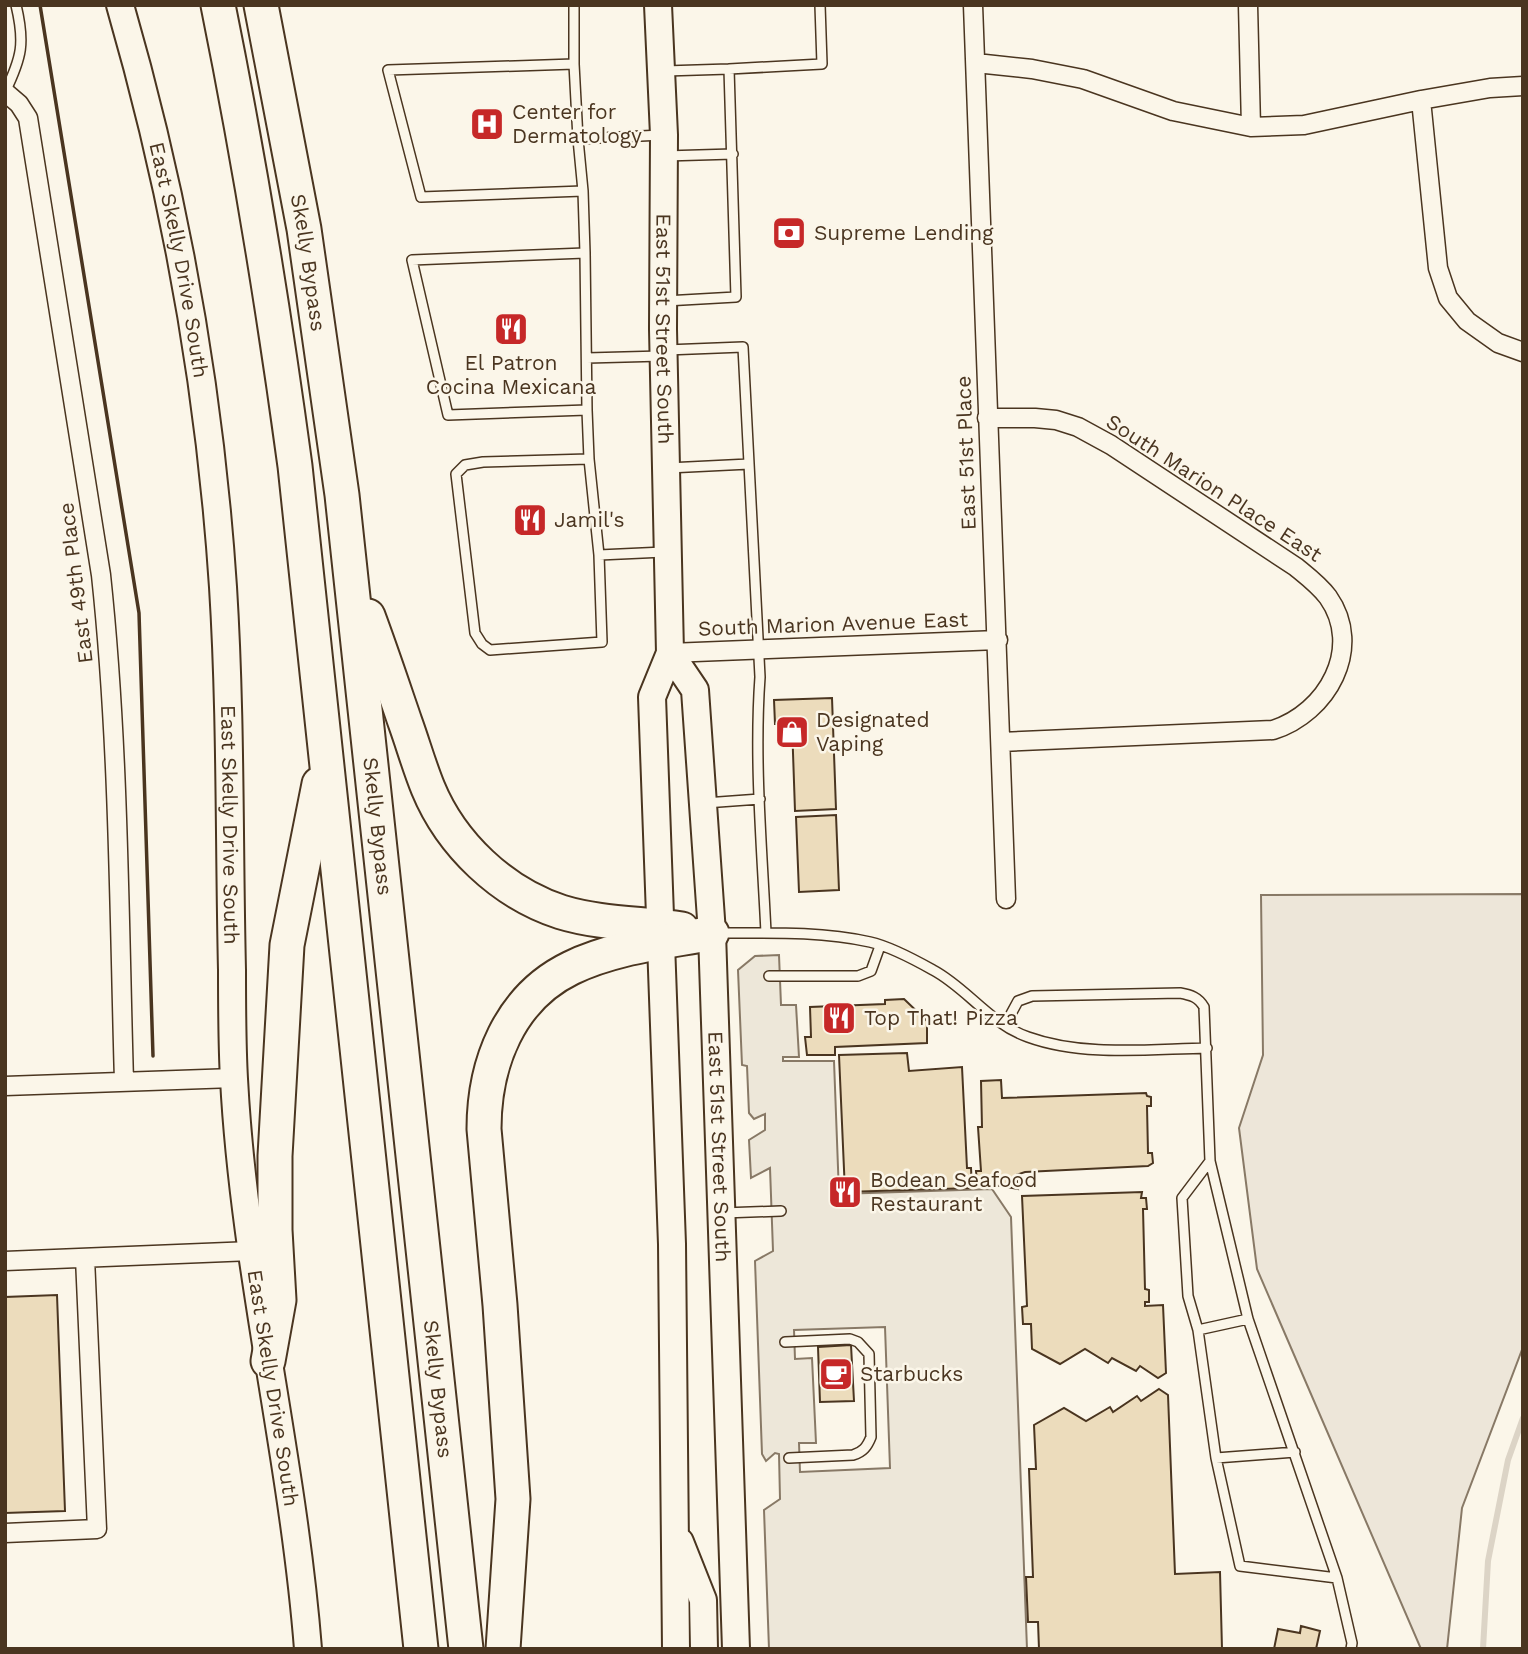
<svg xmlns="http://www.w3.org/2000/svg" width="1528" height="1654" font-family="'Work Sans',sans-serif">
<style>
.green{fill:#ede6d9;stroke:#887966;stroke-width:2}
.parking{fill:#ede7d9;stroke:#887966;stroke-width:2;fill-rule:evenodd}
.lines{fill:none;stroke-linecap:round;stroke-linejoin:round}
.stream{stroke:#dcd4c6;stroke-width:6}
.building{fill:#ecdcbc;stroke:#4a3520;stroke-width:2}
.lane-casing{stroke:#4a3520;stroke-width:12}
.street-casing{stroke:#4a3520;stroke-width:21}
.secondary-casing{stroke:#4a3520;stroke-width:30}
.highway-casing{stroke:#4a3520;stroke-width:37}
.lane{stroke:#fbf6e9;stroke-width:9}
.street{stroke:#fbf6e9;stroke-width:18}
.secondary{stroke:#fbf6e9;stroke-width:26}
.highway{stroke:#fbf6e9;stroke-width:33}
.wall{stroke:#4a3520;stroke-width:3.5}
.labels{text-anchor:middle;stroke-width:5;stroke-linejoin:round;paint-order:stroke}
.poi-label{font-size:21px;fill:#4a3520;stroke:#fbf6e9;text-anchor:start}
.street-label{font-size:21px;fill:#4a3520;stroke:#fbf6e9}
</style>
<rect width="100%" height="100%" fill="#fbf6e9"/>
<!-- green -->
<path class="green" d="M 1523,894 L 1523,1347 L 1462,1508 L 1447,1649 L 1421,1649 L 1257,1269 L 1239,1128 L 1263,1055 L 1261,895 Z"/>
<!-- parking -->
<path class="parking" d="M 779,955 L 781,1005 L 796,1005 L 799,1057 L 783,1057 L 783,1061 L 834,1061 L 839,1194 L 992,1189 L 1011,1217 L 1027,1649 L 769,1649 L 764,1510 L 780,1499 L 779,1454 L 775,1453 L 766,1461 L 762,1454 L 755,1261 L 773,1251 L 770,1168 L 751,1178 L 749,1140 L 765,1130 L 765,1114 L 754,1119 L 749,1113 L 747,1066 L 742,1065 L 738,970 L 755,956 ZM 885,1327 L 890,1468 L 800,1472 L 799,1443 L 816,1443 L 812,1358 L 795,1359 L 794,1330 Z"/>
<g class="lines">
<!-- stream -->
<path class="stream" d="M 1483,1649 L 1488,1561 L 1508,1460 L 1523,1418"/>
</g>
<!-- building -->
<path class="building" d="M 832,698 L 836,809 L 795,811 L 792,724 L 775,724 L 774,700 Z
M 836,815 L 839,890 L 799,892 L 796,817 Z
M 904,999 L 927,1021 L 927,1043 L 835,1047 L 835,1055 L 807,1055 L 805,1037 L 811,1037 L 810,1007 L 885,1004 L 885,1000 Z
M 907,1053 L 909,1071 L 962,1067 L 967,1168 L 971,1168 L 972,1188 L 845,1192 L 839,1055 Z
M 1001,1080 L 1002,1098 L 1146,1093 L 1147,1096 L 1151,1097 L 1151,1106 L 1147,1106 L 1148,1153 L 1152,1153 L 1153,1163 L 1148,1166 L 1025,1172 L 1016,1175 L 1018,1189 L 977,1182 L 976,1171 L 981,1171 L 978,1127 L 982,1127 L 981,1081 Z
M 1142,1192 L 1141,1198 L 1146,1198 L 1147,1209 L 1143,1209 L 1145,1289 L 1149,1290 L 1149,1302 L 1145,1302 L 1145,1306 L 1163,1305 L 1166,1373 L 1158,1378 L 1140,1366 L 1136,1371 L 1112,1358 L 1108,1363 L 1085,1349 L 1060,1364 L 1032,1349 L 1031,1324 L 1023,1324 L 1022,1307 L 1027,1306 L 1022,1196 Z
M 57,1295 L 65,1511 L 5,1513 L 5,1297 Z
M 851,1345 L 854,1401 L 820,1402 L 818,1347 Z
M 1159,1389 L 1168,1395 L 1175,1574 L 1220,1572 L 1222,1649 L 1039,1649 L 1038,1622 L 1028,1622 L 1026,1577 L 1033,1577 L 1029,1469 L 1036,1469 L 1034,1425 L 1064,1408 L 1086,1421 L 1110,1407 L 1113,1412 L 1137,1396 L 1141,1401 Z
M 1301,1626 L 1320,1631 L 1316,1649 L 1274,1649 L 1278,1629 L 1300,1633 Z"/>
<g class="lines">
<!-- lane casing -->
<g class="lane-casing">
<path id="lane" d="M 574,5 L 574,64
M 729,69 L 822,64 L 820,5
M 665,71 L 729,69 L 736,297 L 665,301
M 5,92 C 22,57 25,43 16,5
M 578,139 L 583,191 L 421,197 L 388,70 L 574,64 L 578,139 L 662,135
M 665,156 L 733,154
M 583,191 L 585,253
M 585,253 L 587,410 L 448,415 L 412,260 Z
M 666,350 L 743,347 L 760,677 C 754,761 762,848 766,933
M 587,358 L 662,356
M 587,410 L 589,459
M 589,459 L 599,555 L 602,642 L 490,650 L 482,644 L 475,633 L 456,474 L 465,465 L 483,462 Z
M 668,468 L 749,464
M 599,555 L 664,552
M 705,803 L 760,799
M 717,933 C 768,933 820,931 870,942 C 888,946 917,961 933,970 C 967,988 990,1024 1028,1037 C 1083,1057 1149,1049 1207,1048
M 769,976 L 858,976 L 871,971 L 880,946
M 1005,1025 L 1018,1001 L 1032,996 L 1180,993 C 1191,995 1198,997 1204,1007 L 1210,1161 L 1248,1319 L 1337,1578 L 1352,1643 L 1351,1649
M 1210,1161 L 1182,1198 L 1188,1296 L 1198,1330 L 1216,1458 L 1295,1452
M 723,1213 L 781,1211
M 1198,1330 L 1248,1319
M 785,1342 L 850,1339 L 858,1342 L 869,1354 L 871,1437 C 867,1447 863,1452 853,1455 L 789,1458
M 1216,1458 L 1240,1566 L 1337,1578"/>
</g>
<!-- street casing -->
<g class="street-casing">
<path id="street" d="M 973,5 L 1006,899
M 1248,5 L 1251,127
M 976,63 L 1032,69 L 1083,79 L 1173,111 L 1251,127 L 1304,125 L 1421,100 L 1490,88 L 1523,86
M 5,92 L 19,104 L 28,118 L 101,575 C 119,743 119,913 124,1081
M 1421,100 L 1438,268 L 1448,298 L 1467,321 L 1498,343 L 1523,352
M 987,418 L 1035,418 L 1056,420 L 1078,427 L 1111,445 L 1296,567 C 1307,576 1319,585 1328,597 C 1364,648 1327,713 1273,730 L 1001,742
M 670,653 L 998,640
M 5,1086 L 234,1078
M 5,1261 L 252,1251
M 5,1533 L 97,1529 L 85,1258"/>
</g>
<!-- secondary casing -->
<g class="secondary-casing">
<g id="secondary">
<path id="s1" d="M 120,5 C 175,195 210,389 223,587 C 231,714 229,843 232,970 C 232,1006 232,1043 234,1079 C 244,1270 293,1458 308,1649"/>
<path id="s2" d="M 658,5 L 664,135 L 663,329 L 670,653 L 652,697 L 672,1244 L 676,1649"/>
<path id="s3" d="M 670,653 L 695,690 L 712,933 L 736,1649"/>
<path d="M 680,1542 L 703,1600 L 704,1649"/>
</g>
</g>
<!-- highway casing -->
<g class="highway-casing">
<g id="highway">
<path d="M 218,5 C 249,158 274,311 295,466 L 421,1649"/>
<path id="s4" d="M 261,5 L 304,229 L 342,495 L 466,1649"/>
<path d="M 368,616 C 381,651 393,687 405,722 C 413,744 419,766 428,788 C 451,844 502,893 561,912 C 600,924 642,923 682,929"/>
<path d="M 268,1361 L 279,1300 L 275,1230 L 275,1156 L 287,945 L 319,784"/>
<path d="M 503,1649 L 513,1499 L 500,1305 L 484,1129 C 484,1064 509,998 571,968 C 614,947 666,942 712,933"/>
</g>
</g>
<!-- lane -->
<use href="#lane" class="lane"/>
<!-- street -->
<use href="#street" class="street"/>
<!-- secondary -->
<use href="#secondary" class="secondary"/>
<!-- highway -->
<use href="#highway" class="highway"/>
<!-- wall -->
<path class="wall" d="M 40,5 L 139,613 L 153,1056"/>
</g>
<!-- icons -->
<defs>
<g id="hospital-square" transform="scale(1.75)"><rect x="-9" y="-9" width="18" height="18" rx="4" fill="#c62828" stroke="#fbf6e9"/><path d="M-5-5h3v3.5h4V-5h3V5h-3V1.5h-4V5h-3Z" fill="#fff"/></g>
<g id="bank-square" transform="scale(1.75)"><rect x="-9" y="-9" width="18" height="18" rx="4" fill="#c62828" stroke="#fbf6e9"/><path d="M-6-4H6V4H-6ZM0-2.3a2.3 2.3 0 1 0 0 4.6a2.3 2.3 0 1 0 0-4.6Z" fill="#fff"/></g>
<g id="restaurant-square" transform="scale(1.75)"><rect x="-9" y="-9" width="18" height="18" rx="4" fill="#c62828" stroke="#fbf6e9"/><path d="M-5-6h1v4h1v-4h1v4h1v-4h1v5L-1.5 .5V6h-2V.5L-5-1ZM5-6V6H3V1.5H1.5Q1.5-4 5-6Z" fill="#fff"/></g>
<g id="shop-square" transform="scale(1.75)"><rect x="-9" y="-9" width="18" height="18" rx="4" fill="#c62828" stroke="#fbf6e9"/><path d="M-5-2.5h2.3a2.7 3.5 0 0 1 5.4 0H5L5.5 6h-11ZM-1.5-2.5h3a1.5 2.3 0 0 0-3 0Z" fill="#fff"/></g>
<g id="cafe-square" transform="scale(1.75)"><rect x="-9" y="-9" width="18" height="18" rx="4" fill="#c62828" stroke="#fbf6e9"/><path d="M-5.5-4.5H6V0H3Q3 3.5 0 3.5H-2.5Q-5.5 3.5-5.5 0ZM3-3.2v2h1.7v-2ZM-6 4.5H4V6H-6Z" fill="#fff"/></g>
</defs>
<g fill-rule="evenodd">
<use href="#hospital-square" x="487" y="124"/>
<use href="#bank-square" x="789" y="233"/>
<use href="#restaurant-square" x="511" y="329"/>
<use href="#restaurant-square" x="530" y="520"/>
<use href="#shop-square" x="792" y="732"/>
<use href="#restaurant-square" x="839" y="1018"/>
<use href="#restaurant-square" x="845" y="1192"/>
<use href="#cafe-square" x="836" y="1374"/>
</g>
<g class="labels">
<!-- poi labels -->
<g class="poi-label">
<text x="512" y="119">Center for<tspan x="512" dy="24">Dermatology</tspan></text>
<text x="814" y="240">Supreme Lending</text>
<text x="511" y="370" text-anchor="middle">El Patron<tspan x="511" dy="24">Cocina Mexicana</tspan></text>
<text x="554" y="527">Jamil's</text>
<text x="816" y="727">Designated<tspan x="816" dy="24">Vaping</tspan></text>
<text x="864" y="1025">Top That! Pizza</text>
<text x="870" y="1187">Bodean Seafood<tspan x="870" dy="24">Restaurant</tspan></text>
<text x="860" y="1381">Starbucks</text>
</g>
<!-- street labels -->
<g class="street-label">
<text dy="7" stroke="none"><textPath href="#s1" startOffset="262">East Skelly Drive South</textPath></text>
<text dy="7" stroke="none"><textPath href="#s4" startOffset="262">Skelly Bypass</textPath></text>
<text dy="7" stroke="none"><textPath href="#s2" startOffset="324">East 51st Street South</textPath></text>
<text transform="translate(966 453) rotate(-92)" y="7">East 51st Place</text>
<text transform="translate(1214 488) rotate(33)" y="7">South Marion Place East</text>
<text transform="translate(76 583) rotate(-97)" y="7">East 49th Place</text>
<text transform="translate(833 624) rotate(-2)" y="7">South Marion Avenue East</text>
<text dy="7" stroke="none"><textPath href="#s1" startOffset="830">East Skelly Drive South</textPath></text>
<text dy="7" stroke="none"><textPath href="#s4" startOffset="830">Skelly Bypass</textPath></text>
<text dy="7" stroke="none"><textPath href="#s3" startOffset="502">East 51st Street South</textPath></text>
<text dy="7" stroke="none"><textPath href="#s1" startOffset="1396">East Skelly Drive South</textPath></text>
<text dy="7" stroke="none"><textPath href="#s4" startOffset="1396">Skelly Bypass</textPath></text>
</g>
</g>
<!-- border -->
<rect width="1528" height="1654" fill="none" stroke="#4a3520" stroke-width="14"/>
</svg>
